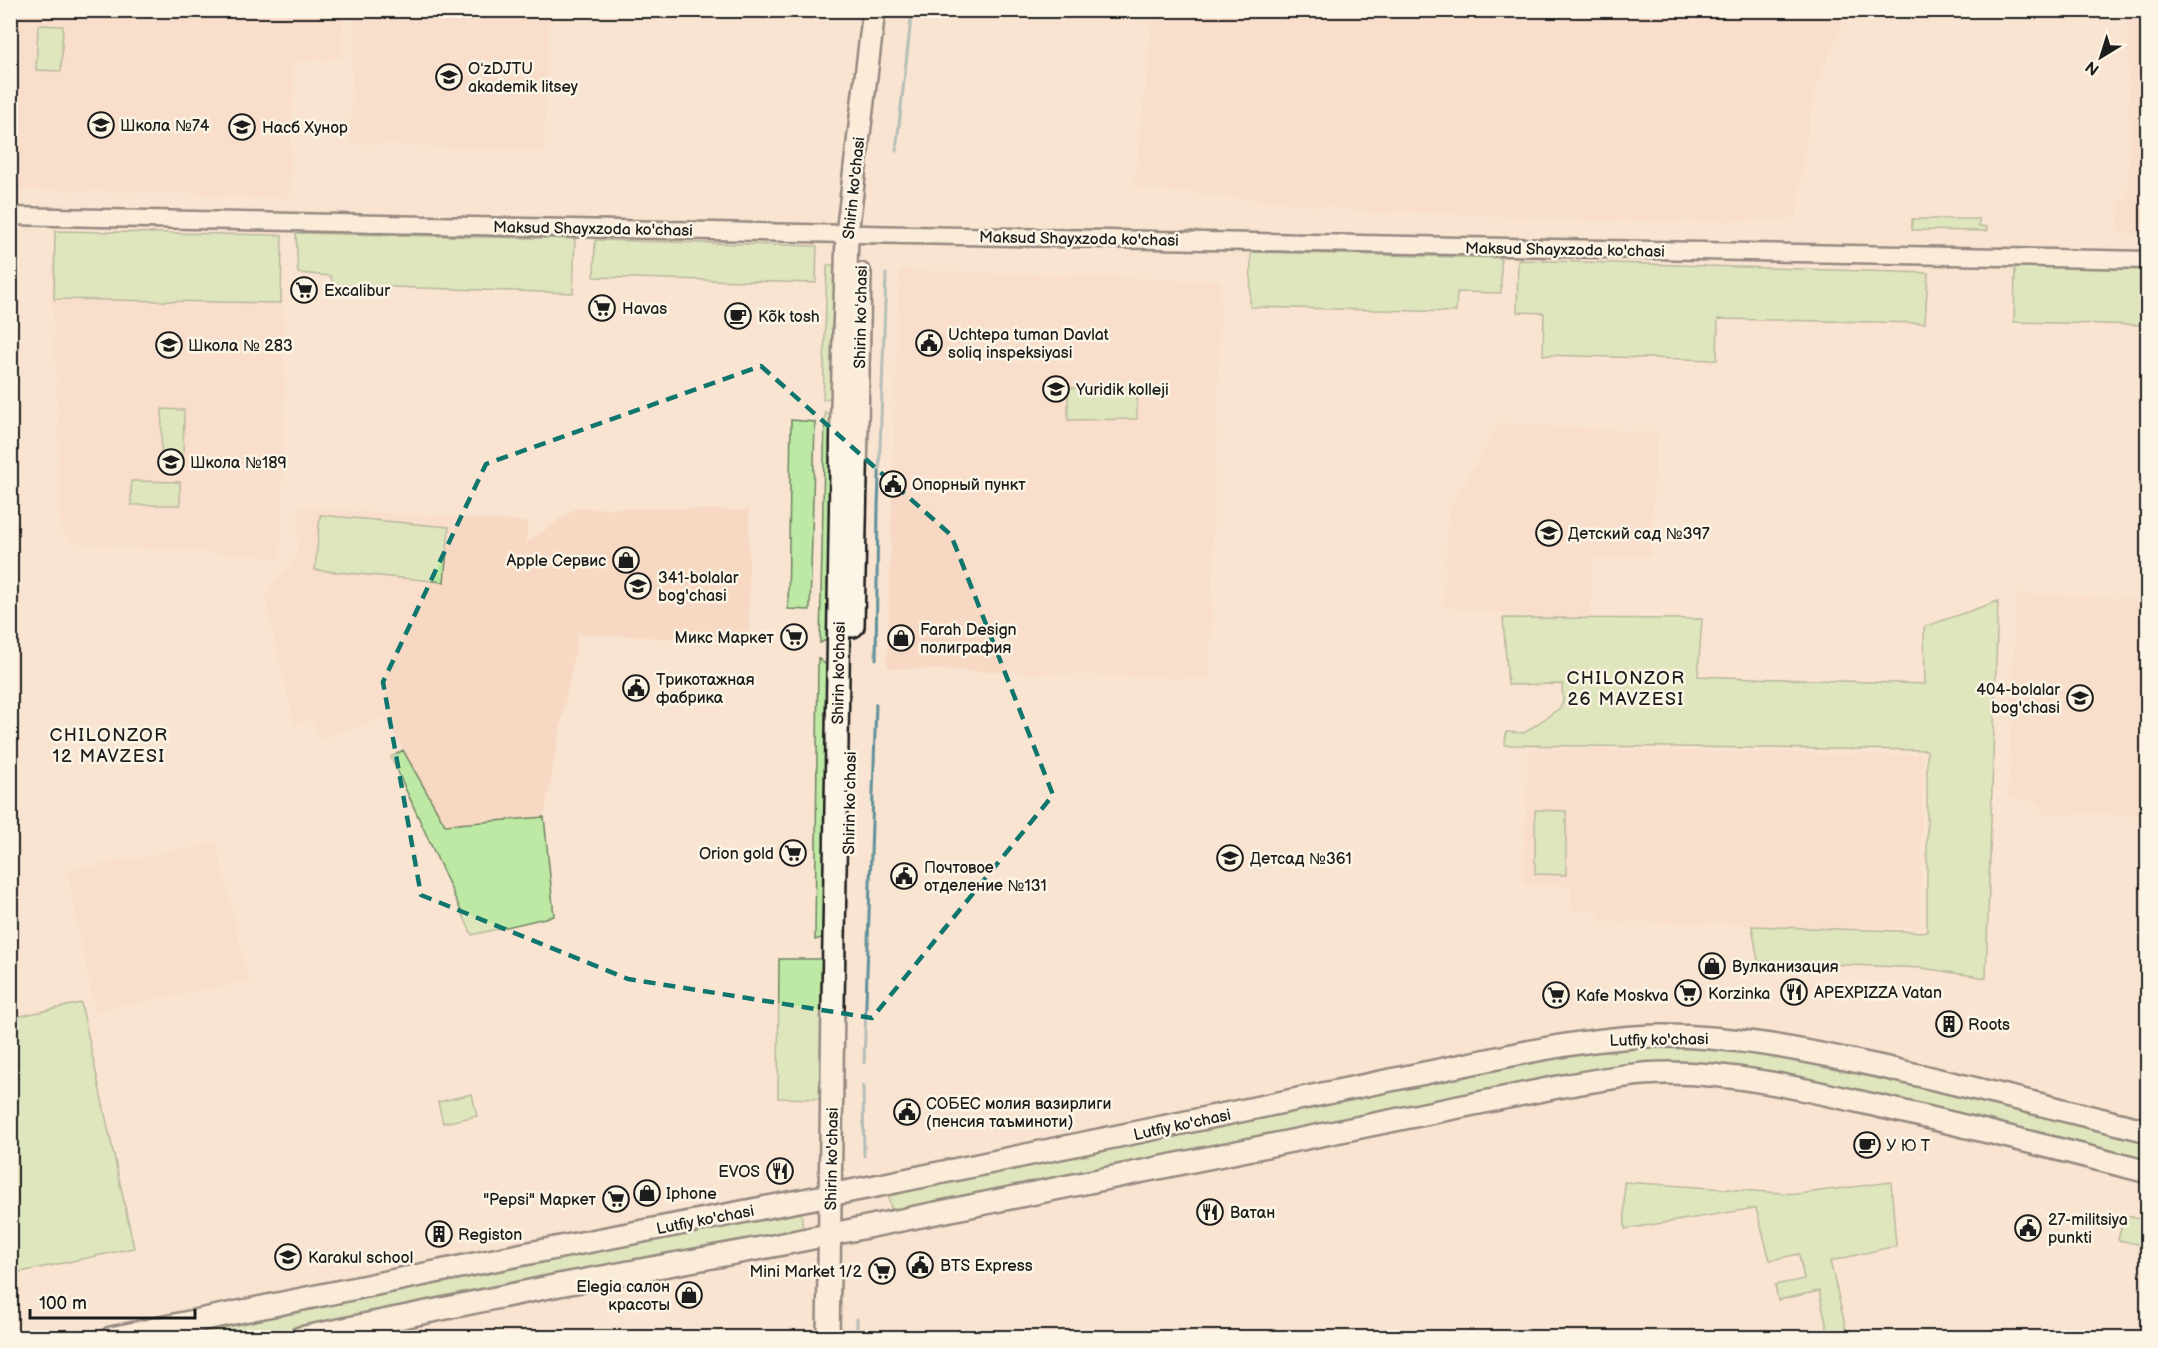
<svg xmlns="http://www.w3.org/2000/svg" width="2158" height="1348" font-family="'Balsamiq Sans',sans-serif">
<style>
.built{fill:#f7d8c3}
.green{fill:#bee9a5;stroke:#6d8260;stroke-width:1.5}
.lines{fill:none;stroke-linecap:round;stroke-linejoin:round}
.stream{stroke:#619099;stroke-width:3}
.minor-casing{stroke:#1c1c1c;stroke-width:21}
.major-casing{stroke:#1c1c1c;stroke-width:26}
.minor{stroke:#fcf5e5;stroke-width:16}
.major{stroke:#fcf5e5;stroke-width:21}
.marked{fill:none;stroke:#0f766e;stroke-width:4.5;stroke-dasharray:12 8;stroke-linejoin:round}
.labels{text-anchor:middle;stroke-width:5;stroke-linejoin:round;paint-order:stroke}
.poi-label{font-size:16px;fill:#1c1c1c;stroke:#fcf5e5;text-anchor:start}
.street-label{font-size:16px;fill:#1c1c1c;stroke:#fcf5e5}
.neighbourhood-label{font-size:18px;letter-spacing:1.5px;fill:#1c1c1c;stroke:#fcf5e5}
</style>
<rect width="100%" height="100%" fill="#f9e4d1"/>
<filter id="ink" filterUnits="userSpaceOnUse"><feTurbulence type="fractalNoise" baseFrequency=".0167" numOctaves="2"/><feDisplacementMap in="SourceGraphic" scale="12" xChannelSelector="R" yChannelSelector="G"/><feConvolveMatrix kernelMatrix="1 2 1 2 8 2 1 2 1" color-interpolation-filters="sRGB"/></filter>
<g filter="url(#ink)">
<!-- built -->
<path class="built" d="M 12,11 L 344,11 L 341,58 L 294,61 L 289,199 L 189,193 L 11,189 Z
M 354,11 L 549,11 L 544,151 L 350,143 Z
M 1154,11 L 1154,10 L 1848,11 L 1813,92 L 1796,218 L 1722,221 L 1583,220 L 1402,211 L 1386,213 L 1134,187 Z
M 2127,11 L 2147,11 L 2147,234 L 2120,233 L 2118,221 L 2119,200 L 2127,199 L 2130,150 Z
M 53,260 L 282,264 L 284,393 L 281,558 L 74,543 L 61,531 L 57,388 L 52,296 Z
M 899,270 L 1221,281 L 1209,679 L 887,668 Z
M 1500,423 L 1657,433 L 1650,556 L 1592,559 L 1590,621 L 1444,607 L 1448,511 Z
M 298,507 L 528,522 L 526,543 L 576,508 L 749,510 L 749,642 L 578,634 L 544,817 L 445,825 L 385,717 L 322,739 L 311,719 L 295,725 L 265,599 L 271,585 L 297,556 Z
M 2016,594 L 2147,599 L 2147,815 L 2041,814 L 2041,802 L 2008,797 Z
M 1528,749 L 1923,755 L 1920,927 L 1758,927 L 1746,926 L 1741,923 L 1599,922 L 1599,911 L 1571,910 L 1571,886 L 1523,885 Z
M 216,843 L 249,981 L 95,1011 L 67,871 Z"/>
<!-- green -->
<path class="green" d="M 38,25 L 63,26 L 61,71 L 36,70 Z
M 1912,219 L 1979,219 L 1979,226 L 1987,227 L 1987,231 L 1912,230 Z
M 55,231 L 282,235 L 281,303 L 54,299 Z
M 296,233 L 575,239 L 573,293 L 333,285 L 331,276 L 298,273 Z
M 595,240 L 817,246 L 816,283 L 594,277 Z
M 1251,252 L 1501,258 L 1501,293 L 1457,292 L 1456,312 L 1250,307 Z
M 1518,260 L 1928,273 L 1925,323 L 1718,319 L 1717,360 L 1543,355 L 1544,313 L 1517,312 Z
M 827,265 L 837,265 L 837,300 L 832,322 L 831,368 L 836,382 L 835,396 L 823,400 Z
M 2015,265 L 2147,268 L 2147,325 L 2014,322 Z
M 1137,387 L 1137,419 L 1068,420 L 1068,388 Z
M 162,409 L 184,410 L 183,459 L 161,459 Z
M 825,412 L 833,416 L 831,638 L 820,643 Z
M 791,420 L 815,422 L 810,610 L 788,609 Z
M 131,481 L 180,482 L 180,505 L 131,505 Z
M 320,515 L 449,527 L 444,582 L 315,570 Z
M 1998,601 L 1986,978 L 1922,968 L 1758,961 L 1752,926 L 1927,932 L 1927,750 L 1505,745 L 1506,732 L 1524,733 L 1560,708 L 1563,701 L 1562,684 L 1508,685 L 1503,618 L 1702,619 L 1698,676 L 1925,684 L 1924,627 Z
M 818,658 L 831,669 L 828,936 L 815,940 Z
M 403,750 L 445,825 L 544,817 L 554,916 L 472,935 L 391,757 Z
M 1535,810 L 1566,811 L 1566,875 L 1535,874 Z
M 779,959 L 823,959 L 822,1099 L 778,1098 Z
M 81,1003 L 134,1248 L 11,1274 L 11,1018 Z
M 1652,1046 L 1747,1051 L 1847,1069 L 2148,1139 L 2147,1161 L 2060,1137 L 1843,1088 L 1611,1068 L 1569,1074 L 892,1212 L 887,1192 C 1019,1166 1152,1143 1283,1114 C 1405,1087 1528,1053 1652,1046 Z
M 472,1094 L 477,1116 L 443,1123 L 438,1102 Z
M 1624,1182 L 1797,1194 L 1891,1182 L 1896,1246 L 1830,1261 L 1848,1337 L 1829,1337 L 1819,1291 L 1778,1300 L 1775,1285 L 1804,1279 L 1799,1254 L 1770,1260 L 1756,1208 L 1625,1229 Z
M 801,1210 L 803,1232 L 604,1268 L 262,1337 L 172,1338 Z
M 2124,1215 L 2147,1221 L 2147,1246 L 2118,1240 Z"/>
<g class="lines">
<!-- stream -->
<path class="stream" d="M 896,151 L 912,10
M 876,659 L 878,506 L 886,274
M 864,1063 L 876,704
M 863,1085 L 864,1156
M 857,1338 L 857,1319"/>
<!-- minor casing -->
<g class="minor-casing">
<path id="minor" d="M 10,216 L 847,234
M 861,234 L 2148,260"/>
</g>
<!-- major casing -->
<g class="major-casing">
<path id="major" d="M 853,626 L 860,274
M 111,1338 L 514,1256 L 871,1187 L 1522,1053 C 1567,1044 1611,1037 1657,1036 C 1732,1035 1805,1050 1878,1066 C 1968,1086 2058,1109 2148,1131
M 300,1338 L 559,1285 L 778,1245 L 1558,1087 C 1594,1081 1631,1073 1667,1073 C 1739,1073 1808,1090 1878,1106 C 1968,1126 2058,1149 2148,1172
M 828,1338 L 842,407 L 847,234 L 874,10"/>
</g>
<!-- minor -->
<use href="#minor" class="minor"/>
<!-- major -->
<use href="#major" class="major"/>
</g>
</g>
<!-- marked area -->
<path d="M0 0H2158V1348H0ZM 761,366 L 951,535 L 1053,795 L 872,1018 L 628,979 L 421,895 L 383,682 L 486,464 Z" fill="#f9e4d1" fill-opacity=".55" fill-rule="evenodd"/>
<path class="marked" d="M 761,366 L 951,535 L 1053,795 L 872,1018 L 628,979 L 421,895 L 383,682 L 486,464 Z"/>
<!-- icons -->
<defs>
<g id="university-ring" transform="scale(1.35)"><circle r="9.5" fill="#fcf5e5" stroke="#1c1c1c" stroke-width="1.5"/><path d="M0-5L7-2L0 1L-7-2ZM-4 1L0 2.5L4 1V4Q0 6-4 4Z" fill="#1c1c1c"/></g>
<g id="school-ring" transform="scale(1.35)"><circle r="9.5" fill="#fcf5e5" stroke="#1c1c1c" stroke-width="1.5"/><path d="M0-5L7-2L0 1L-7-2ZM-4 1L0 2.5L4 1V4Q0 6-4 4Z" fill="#1c1c1c"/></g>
<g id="supermarket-ring" transform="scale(1.35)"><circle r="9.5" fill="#fcf5e5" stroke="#1c1c1c" stroke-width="1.5"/><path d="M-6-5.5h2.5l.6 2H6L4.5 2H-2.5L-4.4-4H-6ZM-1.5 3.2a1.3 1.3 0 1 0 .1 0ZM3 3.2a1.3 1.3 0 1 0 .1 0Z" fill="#1c1c1c"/></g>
<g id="cafe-ring" transform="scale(1.35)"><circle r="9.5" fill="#fcf5e5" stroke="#1c1c1c" stroke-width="1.5"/><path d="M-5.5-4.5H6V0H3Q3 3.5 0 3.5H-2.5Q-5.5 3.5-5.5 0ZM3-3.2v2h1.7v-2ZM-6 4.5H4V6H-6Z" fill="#1c1c1c"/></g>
<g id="civic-ring" transform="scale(1.35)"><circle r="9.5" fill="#fcf5e5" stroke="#1c1c1c" stroke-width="1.5"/><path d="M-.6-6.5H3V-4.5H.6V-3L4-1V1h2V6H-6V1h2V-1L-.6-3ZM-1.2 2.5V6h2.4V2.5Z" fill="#1c1c1c"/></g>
<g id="shop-ring" transform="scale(1.35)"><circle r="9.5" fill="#fcf5e5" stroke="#1c1c1c" stroke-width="1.5"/><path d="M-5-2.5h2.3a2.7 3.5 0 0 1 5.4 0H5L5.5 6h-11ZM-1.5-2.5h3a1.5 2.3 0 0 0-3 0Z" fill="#1c1c1c"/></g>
<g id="restaurant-ring" transform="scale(1.35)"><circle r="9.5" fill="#fcf5e5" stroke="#1c1c1c" stroke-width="1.5"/><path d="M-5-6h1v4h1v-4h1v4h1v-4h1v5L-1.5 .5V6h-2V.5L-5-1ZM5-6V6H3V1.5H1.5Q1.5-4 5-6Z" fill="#1c1c1c"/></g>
<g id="building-ring" transform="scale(1.35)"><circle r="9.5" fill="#fcf5e5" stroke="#1c1c1c" stroke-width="1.5"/><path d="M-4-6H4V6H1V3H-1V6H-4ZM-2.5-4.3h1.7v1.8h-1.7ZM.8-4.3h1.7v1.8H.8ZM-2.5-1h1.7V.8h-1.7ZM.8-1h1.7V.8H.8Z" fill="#1c1c1c"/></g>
</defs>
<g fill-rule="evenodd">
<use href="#university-ring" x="449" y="77"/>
<use href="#school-ring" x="101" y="125"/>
<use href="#university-ring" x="242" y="127"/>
<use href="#supermarket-ring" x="304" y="290"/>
<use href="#supermarket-ring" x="602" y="308"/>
<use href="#cafe-ring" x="738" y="316"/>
<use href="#civic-ring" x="929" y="343"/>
<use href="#school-ring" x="169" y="345"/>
<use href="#university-ring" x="1056" y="389"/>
<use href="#school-ring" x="171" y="462"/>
<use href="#civic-ring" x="893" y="484"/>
<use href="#school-ring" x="1549" y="533"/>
<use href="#shop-ring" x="626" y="560"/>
<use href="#school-ring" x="638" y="586"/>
<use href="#supermarket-ring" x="794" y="637"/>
<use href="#shop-ring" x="901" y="638"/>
<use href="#civic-ring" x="636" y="688"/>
<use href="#school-ring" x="2080" y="698"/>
<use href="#supermarket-ring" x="793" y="853"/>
<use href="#school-ring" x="1230" y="858"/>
<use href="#civic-ring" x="904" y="876"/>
<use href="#shop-ring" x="1712" y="966"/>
<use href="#restaurant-ring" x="1794" y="992"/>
<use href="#supermarket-ring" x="1688" y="993"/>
<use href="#supermarket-ring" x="1556" y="995"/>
<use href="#building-ring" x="1949" y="1024"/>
<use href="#civic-ring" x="907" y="1112"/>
<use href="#cafe-ring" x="1867" y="1145"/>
<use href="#restaurant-ring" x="780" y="1171"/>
<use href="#shop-ring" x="647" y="1193"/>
<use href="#supermarket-ring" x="616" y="1199"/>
<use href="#restaurant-ring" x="1210" y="1212"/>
<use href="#civic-ring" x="2028" y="1228"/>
<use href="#building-ring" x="439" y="1234"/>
<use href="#school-ring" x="288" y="1257"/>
<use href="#civic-ring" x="920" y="1265"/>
<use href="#supermarket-ring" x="882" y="1271"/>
<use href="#shop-ring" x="689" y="1295"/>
</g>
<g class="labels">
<!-- poi labels -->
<g class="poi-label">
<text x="468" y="74">OʻzDJTU<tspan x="468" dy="18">akademik litsey</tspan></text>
<text x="120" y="131">Школа №74</text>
<text x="262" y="133">Насб Хунор</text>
<text x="324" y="296">Excalibur</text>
<text x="622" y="314">Havas</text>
<text x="758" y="322">Kõk tosh</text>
<text x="948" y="340">Uchtepa tuman Davlat<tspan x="948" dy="18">soliq inspeksiyasi</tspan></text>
<text x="188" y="351">Школа № 283</text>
<text x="1076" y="395">Yuridik kolleji</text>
<text x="190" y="468">Школа №189</text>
<text x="912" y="490">Опорный пункт</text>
<text x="1568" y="539">Детский сад №397</text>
<text x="606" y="566" text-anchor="end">Apple Сервис</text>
<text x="658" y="583">341-bolalar<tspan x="658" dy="18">bog'chasi</tspan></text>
<text x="920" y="635">Farah Design<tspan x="920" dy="18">полиграфия</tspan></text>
<text x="774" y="643" text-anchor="end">Микс Маркет</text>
<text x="656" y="685">Трикотажная<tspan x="656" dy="18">фабрика</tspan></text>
<text x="2060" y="695" text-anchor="end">404-bolalar<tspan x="2060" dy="18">bog'chasi</tspan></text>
<text x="774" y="859" text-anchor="end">Orion gold</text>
<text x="1250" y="864">Детсад №361</text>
<text x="924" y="873">Почтовое<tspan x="924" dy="18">отделение №131</tspan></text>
<text x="1732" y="972">Вулканизация</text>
<text x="1814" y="998">APEXPIZZA Vatan</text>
<text x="1708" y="999">Korzinka</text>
<text x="1576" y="1001">Kafe Moskva</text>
<text x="1968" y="1030">Roots</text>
<text x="926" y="1109">СОБЕС молия вазирлиги<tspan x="926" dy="18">(пенсия таъминоти)</tspan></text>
<text x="1886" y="1151">У Ю Т</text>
<text x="760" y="1177" text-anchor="end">EVOS</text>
<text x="666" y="1199">Iphone</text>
<text x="596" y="1205" text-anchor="end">"Pepsi" Маркет</text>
<text x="1230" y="1218">Ватан</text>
<text x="2048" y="1225">27-militsiya<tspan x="2048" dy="18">punkti</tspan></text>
<text x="458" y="1240">Registon</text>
<text x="308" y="1263">Karakul school</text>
<text x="940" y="1271">BTS Express</text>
<text x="862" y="1277" text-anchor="end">Mini Market 1/2</text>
<text x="670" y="1292" text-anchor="end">Elegia салон<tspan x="670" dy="18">красоты</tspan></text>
</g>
<!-- street labels -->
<g class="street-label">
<text transform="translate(853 188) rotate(-84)" y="6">Shirin ko'chasi</text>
<text transform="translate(593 228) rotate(1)" y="6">Maksud Shayxzoda ko'chasi</text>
<text transform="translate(1079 238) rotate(1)" y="6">Maksud Shayxzoda ko'chasi</text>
<text transform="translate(1565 249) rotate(1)" y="6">Maksud Shayxzoda ko'chasi</text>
<text transform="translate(860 317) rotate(-89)" y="6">Shirin koʻchasi</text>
<text transform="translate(838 673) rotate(-89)" y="6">Shirin ko'chasi</text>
<text transform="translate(849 803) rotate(-89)" y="6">Shirin koʻchasi</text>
<text transform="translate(1659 1039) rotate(-1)" y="6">Lutfiy ko'chasi</text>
<text transform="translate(1182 1124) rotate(-12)" y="6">Lutfiy ko'chasi</text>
<text transform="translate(831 1159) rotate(-89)" y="6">Shirin ko'chasi</text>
<text transform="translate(705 1219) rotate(-11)" y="6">Lutfiy ko'chasi</text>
</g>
<!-- neighbourhood labels -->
<g class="neighbourhood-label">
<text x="1626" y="684">CHILONZOR<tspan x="1626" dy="21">26 MAVZESI</tspan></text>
<text x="109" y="741">CHILONZOR<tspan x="109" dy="21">12 MAVZESI</tspan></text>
</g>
</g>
<!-- margin -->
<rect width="2158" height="1348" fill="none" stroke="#fcf5e5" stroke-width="36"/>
<rect x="18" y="18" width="2122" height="1312" fill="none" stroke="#1c1c1c" stroke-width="2" filter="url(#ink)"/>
<!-- north arrow -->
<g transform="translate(2101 57) rotate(218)" stroke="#fcf5e5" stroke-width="4.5" paint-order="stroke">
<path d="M0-4.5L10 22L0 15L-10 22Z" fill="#1c1c1c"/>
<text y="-9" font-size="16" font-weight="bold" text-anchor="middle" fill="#1c1c1c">N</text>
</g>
<!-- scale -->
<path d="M30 1309v9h165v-9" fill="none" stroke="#1c1c1c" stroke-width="3"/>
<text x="39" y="1309" font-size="18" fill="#1c1c1c" stroke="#fcf5e5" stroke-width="4.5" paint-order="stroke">100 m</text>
</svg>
